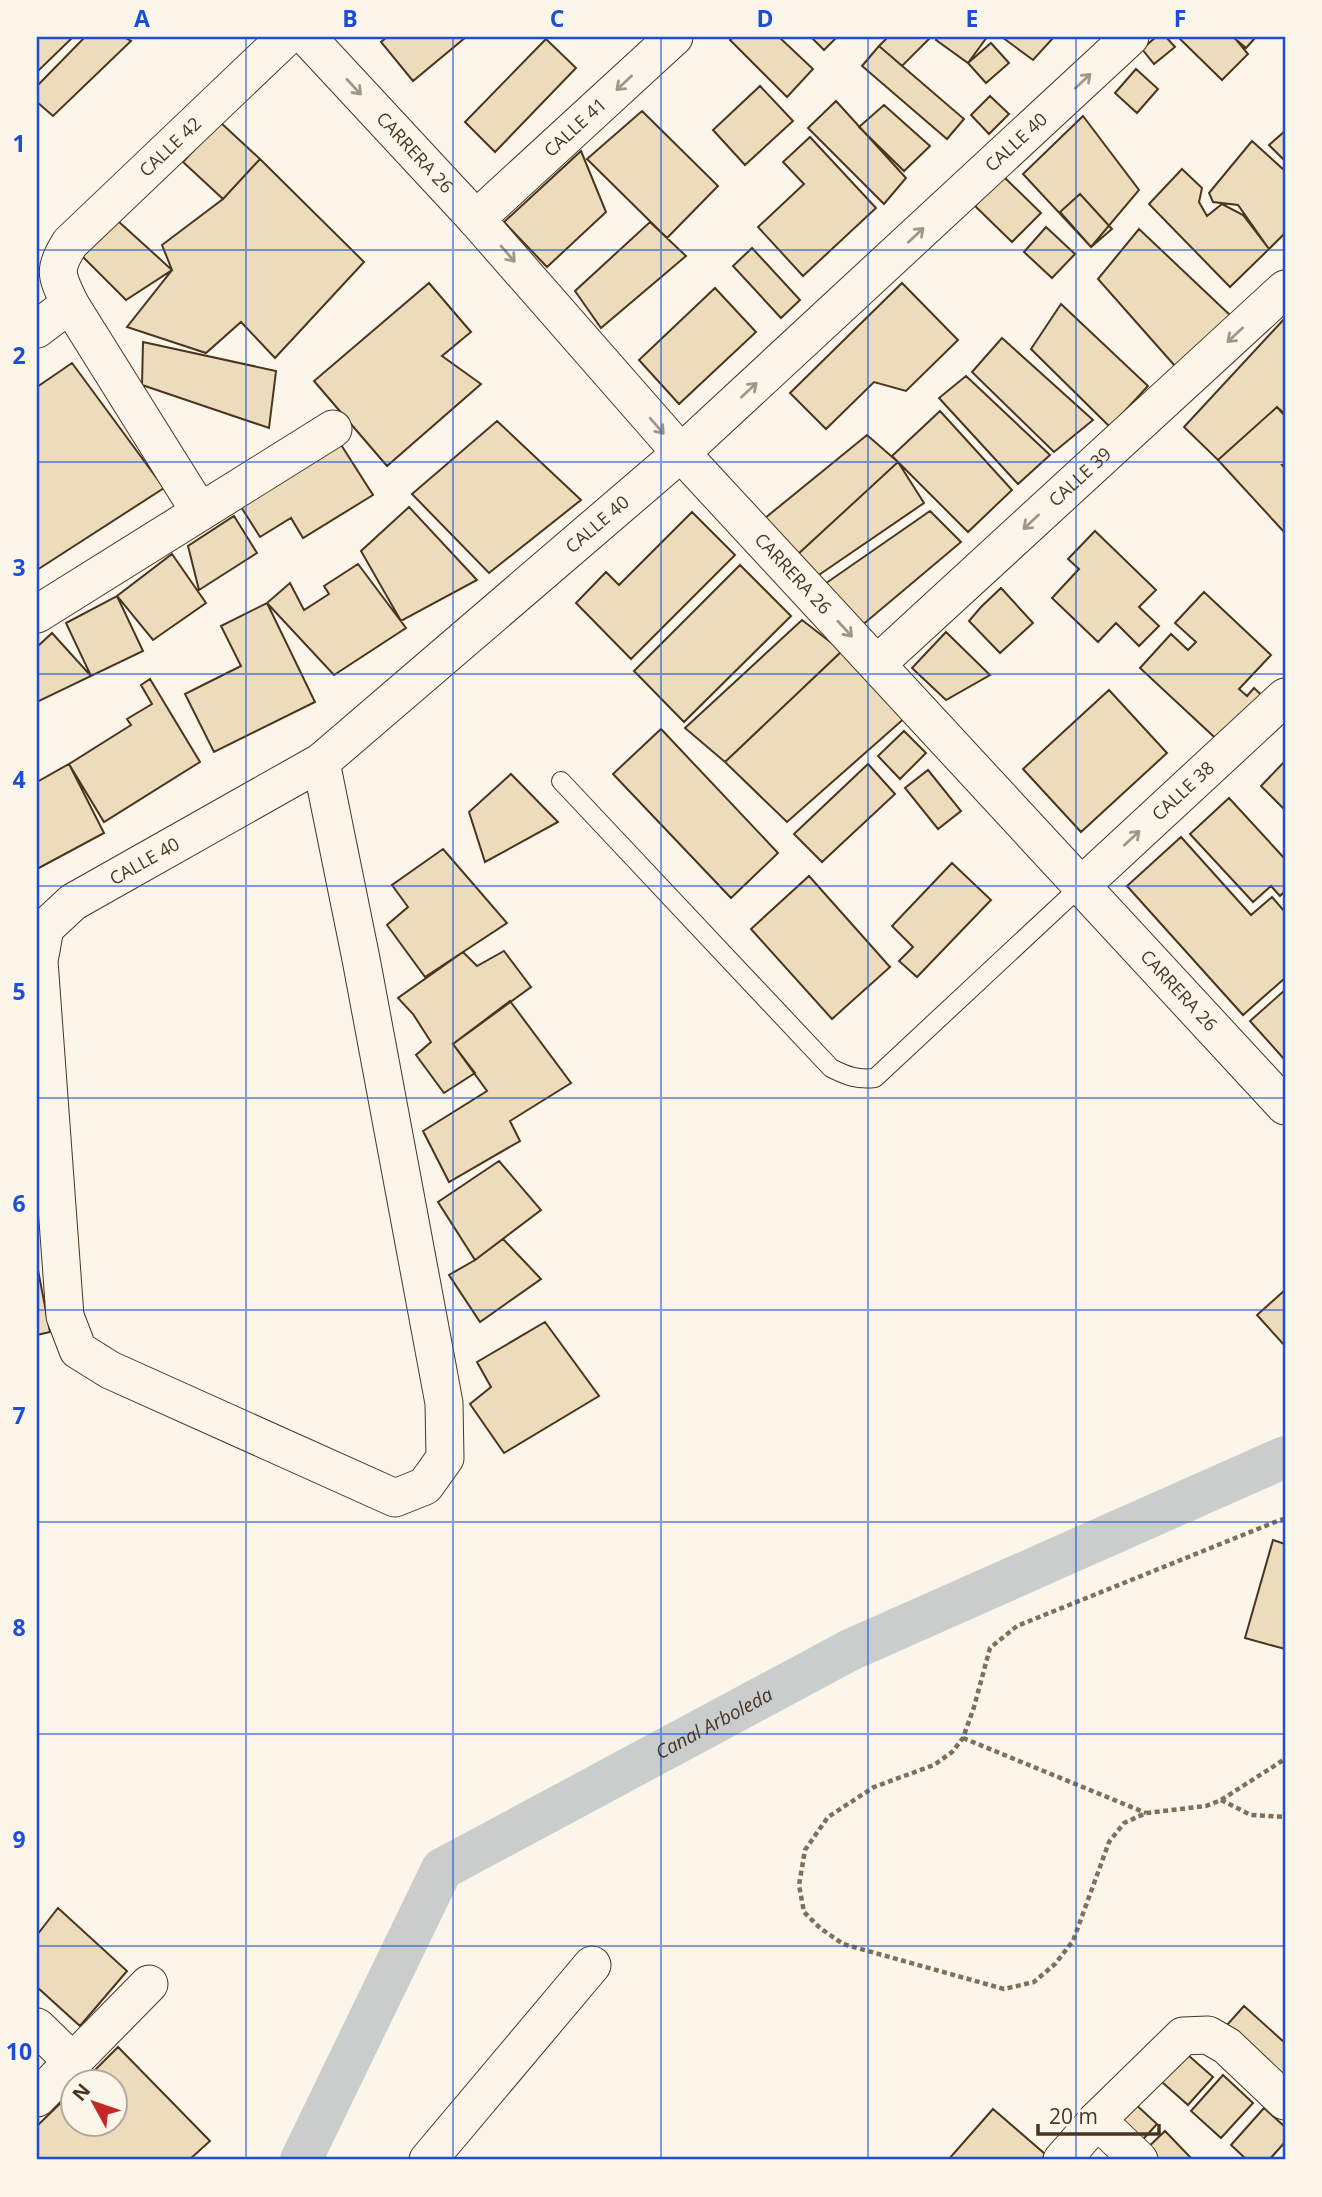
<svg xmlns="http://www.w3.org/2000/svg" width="1322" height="2197" font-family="'Open Sans',sans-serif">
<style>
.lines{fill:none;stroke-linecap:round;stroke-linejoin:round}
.canal{stroke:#c9cecd;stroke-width:42}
.building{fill:#ecdcbc;stroke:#4a3520;stroke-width:2}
.lane-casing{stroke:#4a3520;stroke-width:20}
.street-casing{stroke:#4a3520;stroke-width:39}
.path{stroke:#7f6f5c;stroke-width:4.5;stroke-dasharray:5 3.5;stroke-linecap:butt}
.lane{stroke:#fbf6e9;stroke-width:18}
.street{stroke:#fbf6e9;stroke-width:37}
.oneway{stroke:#a29684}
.grid{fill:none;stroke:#1d4ed8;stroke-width:2;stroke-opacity:0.55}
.labels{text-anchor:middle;stroke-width:5;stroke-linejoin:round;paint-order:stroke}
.street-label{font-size:18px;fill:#4a3520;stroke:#fbf6e9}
.water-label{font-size:19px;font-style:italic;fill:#4a3520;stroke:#fbf6e9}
.neatline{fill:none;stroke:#1d4ed8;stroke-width:2.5}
.grid-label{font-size:23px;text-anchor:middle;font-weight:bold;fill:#1d4ed8}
</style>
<rect width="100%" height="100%" fill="#fbf6e9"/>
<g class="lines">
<!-- canal -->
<path class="canal" id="s1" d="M 301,2160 L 442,1869 L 850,1650 L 1285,1457"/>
</g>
<!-- building -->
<path class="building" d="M 37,37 L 73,37 L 37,72 Z
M 85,37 L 124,37 L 131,41 L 53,116 L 37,102 L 37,86 Z
M 387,37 L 466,37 L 413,81 L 381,42 Z
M 733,37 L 779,37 L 813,69 L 787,97 L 730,40 Z
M 811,37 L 837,37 L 824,50 Z
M 888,37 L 931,37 L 902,66 L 879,46 Z
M 938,37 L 987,37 L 968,63 L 936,40 Z
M 1002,37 L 1054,37 L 1033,60 Z
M 1156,37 L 1166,37 L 1175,47 L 1154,64 L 1142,49 Z
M 1178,37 L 1234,37 L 1248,54 L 1222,80 Z
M 1233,37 L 1256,37 L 1246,48 Z
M 546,39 L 576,68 L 495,152 L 465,122 Z
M 991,43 L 1009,63 L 986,83 L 968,63 Z
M 879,46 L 964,119 L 947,139 L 862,66 Z
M 1136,69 L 1158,89 L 1137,113 L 1115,93 Z
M 760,86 L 793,121 L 745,165 L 713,130 Z
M 990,96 L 1009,114 L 989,134 L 971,115 Z
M 836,101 L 906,178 L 884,204 L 808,128 Z
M 884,105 L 930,146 L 904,171 L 859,127 Z
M 642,111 L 718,186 L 667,238 L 587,159 Z
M 1083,116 L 1139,190 L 1091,247 L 1023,174 Z
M 220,122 L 260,159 L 223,199 L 183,162 Z
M 1285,131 L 1285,161 L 1269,145 Z
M 810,137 L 876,208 L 803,276 L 758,227 L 804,184 L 783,162 Z
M 1252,141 L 1285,171 L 1285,233 L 1269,249 L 1238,205 L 1213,202 L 1209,193 Z
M 581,151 L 606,212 L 547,267 L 504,222 Z
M 260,159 L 364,262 L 275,358 L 241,322 L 206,353 L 127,327 L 172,270 L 162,245 L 223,199 Z
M 1182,169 L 1202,188 L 1199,202 L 1207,216 L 1222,204 L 1243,215 L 1269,249 L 1230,287 L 1149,204 Z
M 1003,176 L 1041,213 L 1012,242 L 975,206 Z
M 1080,194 L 1112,229 L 1091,247 L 1060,212 Z
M 107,211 L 172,270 L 126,300 L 78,252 Z
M 650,222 L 686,256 L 601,328 L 575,291 Z
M 1046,227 L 1075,254 L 1052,278 L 1024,252 Z
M 1139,229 L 1232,317 L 1175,366 L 1098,279 Z
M 752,248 L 800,300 L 781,318 L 733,266 Z
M 429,283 L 471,332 L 442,356 L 481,384 L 387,466 L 314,381 Z
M 902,283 L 958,340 L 906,391 L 874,382 L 826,429 L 790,393 Z
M 715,288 L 756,332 L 679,404 L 639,360 Z
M 1061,304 L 1148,386 L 1110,427 L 1031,349 Z
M 1285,318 L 1285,414 L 1277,407 L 1218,460 L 1184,427 Z
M 1002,338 L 1093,420 L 1054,452 L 972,372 Z
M 143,342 L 276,371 L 269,428 L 142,385 Z
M 72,363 L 164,488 L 37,570 L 37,387 Z
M 966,376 L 1050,455 L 1018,484 L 939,398 Z
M 1277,407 L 1285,416 L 1285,464 L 1282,465 L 1285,468 L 1285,533 L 1218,460 Z
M 940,411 L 1012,490 L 968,532 L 892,456 Z
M 497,421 L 581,500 L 489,573 L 412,494 Z
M 867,435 L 898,462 L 796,556 L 759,523 Z
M 338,440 L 373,495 L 303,538 L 291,518 L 260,537 L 238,502 Z
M 898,462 L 924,503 L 813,579 L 796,556 Z
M 409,507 L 477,580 L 401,621 L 361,551 Z
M 930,511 L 961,542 L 860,627 L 819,588 Z
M 692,512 L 735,555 L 631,659 L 576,603 L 606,572 L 619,585 Z
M 234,516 L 257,553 L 199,590 L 188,546 Z
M 1095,531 L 1156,590 L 1139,607 L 1159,626 L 1139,646 L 1116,623 L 1098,642 L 1052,598 L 1079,569 L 1068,559 Z
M 172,554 L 206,603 L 153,640 L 117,596 Z
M 358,564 L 406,628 L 334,675 L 267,603 L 290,583 L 304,610 L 329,594 L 324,586 Z
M 740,565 L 791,616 L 684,722 L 634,671 Z
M 1001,588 L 1033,623 L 1000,653 L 969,621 L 981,607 Z
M 1204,592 L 1271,655 L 1239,689 L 1247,696 L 1254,688 L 1268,701 L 1225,747 L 1140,668 L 1171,634 L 1188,650 L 1196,642 L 1175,623 Z
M 117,596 L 143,651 L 91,676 L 66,623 Z
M 267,603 L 315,702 L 214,752 L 185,694 L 241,666 L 221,626 Z
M 802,620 L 842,651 L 725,762 L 685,728 Z
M 946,632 L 990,675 L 946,700 L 912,668 Z
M 52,633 L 91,676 L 37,702 L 37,647 Z
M 842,651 L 907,716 L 787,822 L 725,762 Z
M 150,679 L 200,762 L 104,822 L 69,764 L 131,725 L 127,719 L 152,704 L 141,685 Z
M 1109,690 L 1167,753 L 1081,832 L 1023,769 Z
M 661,729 L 778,853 L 731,898 L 613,774 Z
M 904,731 L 926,753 L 900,779 L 878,756 Z
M 1285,761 L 1285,810 L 1261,786 Z
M 69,764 L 104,833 L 37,869 L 37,782 Z
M 868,764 L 895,794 L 822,862 L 794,834 Z
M 928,770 L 961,811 L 938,829 L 905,788 Z
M 511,774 L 558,822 L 485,862 L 469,812 Z
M 1229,798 L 1285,859 L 1285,891 L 1280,896 L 1271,886 L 1253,902 L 1190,834 Z
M 1181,837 L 1251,915 L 1272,897 L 1285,912 L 1285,978 L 1243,1015 L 1127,886 Z
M 443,849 L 507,923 L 425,977 L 387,925 L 408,907 L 392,885 Z
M 952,863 L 991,900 L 917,977 L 899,961 L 913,947 L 892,926 Z
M 809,876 L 890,967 L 832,1019 L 751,929 Z
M 504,951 L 531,987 L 453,1044 L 475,1073 L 444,1093 L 416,1055 L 431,1042 L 413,1014 L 398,998 L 463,952 L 477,966 Z
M 1285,990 L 1285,1058 L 1284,1059 L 1250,1021 Z
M 510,1001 L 571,1083 L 510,1121 L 520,1141 L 449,1182 L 423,1131 L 487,1091 L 453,1044 Z
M 499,1161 L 541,1210 L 475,1260 L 438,1202 Z
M 503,1239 L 541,1279 L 480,1322 L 449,1275 L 475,1260 Z
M 37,1265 L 50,1332 L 37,1335 Z
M 1285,1290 L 1285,1346 L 1257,1315 Z
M 545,1322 L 599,1396 L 504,1453 L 470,1404 L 491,1387 L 477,1362 Z
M 1273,1540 L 1285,1544 L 1285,1649 L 1245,1638 Z
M 58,1908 L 127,1971 L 80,2026 L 37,1987 L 37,1935 Z
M 1244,2006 L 1285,2043 L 1285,2092 L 1219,2034 Z
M 118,2047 L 210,2141 L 189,2160 L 37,2160 L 37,2126 L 74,2090 L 74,2124 L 116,2124 L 116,2082 L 83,2082 Z
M 1180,2048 L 1213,2077 L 1188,2105 L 1155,2076 Z
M 1223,2075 L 1253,2103 L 1221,2138 L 1191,2111 Z
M 1132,2101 L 1157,2124 L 1137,2146 L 1112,2123 Z
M 1264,2108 L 1285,2127 L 1285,2142 L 1269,2160 L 1247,2160 L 1231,2145 Z
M 993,2109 L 1045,2154 L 1041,2160 L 948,2160 Z
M 1165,2131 L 1191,2158 L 1189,2160 L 1151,2160 L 1143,2152 Z"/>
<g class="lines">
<!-- lane casing -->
<g class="lane-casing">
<path id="lane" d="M 561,781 L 831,1068 C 847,1076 857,1080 875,1078 L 1082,885"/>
</g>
<!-- street casing -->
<g class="street-casing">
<g id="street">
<path id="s2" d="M 307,37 L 476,219 L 681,453 L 1285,1106"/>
<path id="s3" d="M 476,219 L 674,37"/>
<path d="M 37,329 L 70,304"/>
<path id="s4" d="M 200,512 L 70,304 C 57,276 52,271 70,243 L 286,37"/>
<path d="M 37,614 L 333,429"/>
<path id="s5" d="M 877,664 L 1285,289"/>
<path id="s6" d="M 321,762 L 361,959 L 444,1403 L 445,1458 L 425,1486 L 395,1498 L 110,1370 L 78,1350 L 65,1316 L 39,961 L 45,928 L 73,902 L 321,762 L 681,453 L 1130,37"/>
<path id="s7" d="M 1082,885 L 1285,697"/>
<path d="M 37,2027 L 73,2062"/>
<path d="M 37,2098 L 149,1984"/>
<path d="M 1097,2120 L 1139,2160"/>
<path d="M 428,2160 L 592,1965"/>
<path d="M 1062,2160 L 1097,2120 L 1183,2036 L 1208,2035 L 1227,2046 L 1285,2101"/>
</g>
</g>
<!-- path -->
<path class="path" d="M 1285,1519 L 1280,1520 L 1017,1626 L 990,1648 L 974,1707 L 963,1738 L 952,1752 L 934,1765 L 874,1787 L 828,1817 L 805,1850 L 799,1885 L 804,1912 L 820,1928 L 843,1944 L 1004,1989 L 1034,1982 L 1055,1964 L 1073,1941 L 1109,1842 L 1124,1823 L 1146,1813 L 1206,1806 L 1221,1800 L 1285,1759
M 963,1738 L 1146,1813
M 1221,1800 L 1251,1815 L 1285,1817"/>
<!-- lane -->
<use href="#lane" class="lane"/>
<!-- street -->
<use href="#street" class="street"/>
</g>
<!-- one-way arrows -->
<defs><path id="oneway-shaft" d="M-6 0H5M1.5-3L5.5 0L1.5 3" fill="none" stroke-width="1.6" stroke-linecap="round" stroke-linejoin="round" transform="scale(1.75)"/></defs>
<g class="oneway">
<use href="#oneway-shaft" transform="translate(1083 81) rotate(-43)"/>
<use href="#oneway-shaft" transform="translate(624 83) rotate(137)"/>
<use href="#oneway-shaft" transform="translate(354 87) rotate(47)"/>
<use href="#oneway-shaft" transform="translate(916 235) rotate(-43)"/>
<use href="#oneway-shaft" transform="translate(508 254) rotate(49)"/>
<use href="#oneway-shaft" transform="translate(1235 335) rotate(137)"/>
<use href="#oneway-shaft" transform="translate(749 390) rotate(-43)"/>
<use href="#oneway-shaft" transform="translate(657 426) rotate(49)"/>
<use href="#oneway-shaft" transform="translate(1031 522) rotate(137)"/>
<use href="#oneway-shaft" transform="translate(845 629) rotate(47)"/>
<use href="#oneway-shaft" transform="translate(1132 838) rotate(-43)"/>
</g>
<!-- grid -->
<path class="grid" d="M 246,37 L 246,2160M 453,37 L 453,2160M 661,37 L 661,2160M 868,37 L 868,2160M 1076,37 L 1076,2160M 37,250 L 1285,250M 37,462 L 1285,462M 37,674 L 1285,674M 37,886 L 1285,886M 37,1098 L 1285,1098M 37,1310 L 1285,1310M 37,1522 L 1285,1522M 37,1734 L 1285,1734M 37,1946 L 1285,1946"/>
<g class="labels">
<!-- street labels -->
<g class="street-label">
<text dy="6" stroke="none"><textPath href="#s3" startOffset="135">CALLE 41</textPath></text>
<text dy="6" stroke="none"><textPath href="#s6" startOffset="2805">CALLE 40</textPath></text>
<text dy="6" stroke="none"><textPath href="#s4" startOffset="450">CALLE 42</textPath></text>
<text dy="6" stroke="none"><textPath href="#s2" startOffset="158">CARRERA 26</textPath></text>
<text dy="6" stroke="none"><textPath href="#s5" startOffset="276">CALLE 39</textPath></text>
<text dy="6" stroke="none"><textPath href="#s6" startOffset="2238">CALLE 40</textPath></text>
<text dy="6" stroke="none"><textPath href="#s2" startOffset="724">CARRERA 26</textPath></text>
<text dy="6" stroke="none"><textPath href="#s7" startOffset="138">CALLE 38</textPath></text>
<text dy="6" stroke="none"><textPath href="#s6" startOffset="1671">CALLE 40</textPath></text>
<text dy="6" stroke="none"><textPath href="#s2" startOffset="1292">CARRERA 26</textPath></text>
</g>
<!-- water labels -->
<g class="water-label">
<text dy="7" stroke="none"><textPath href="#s1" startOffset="632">Canal Arboleda</textPath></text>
</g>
</g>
<!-- border -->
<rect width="1322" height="2197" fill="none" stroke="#fbf6e9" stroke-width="77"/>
<!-- north arrow -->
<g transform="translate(94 2103) rotate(310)"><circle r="33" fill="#fbf6e9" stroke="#b4a999" stroke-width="2"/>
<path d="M0-5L12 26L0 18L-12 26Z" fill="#c62828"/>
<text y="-10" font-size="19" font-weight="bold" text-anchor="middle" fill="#4a3520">N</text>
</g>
<!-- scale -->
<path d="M1038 2124v10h121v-10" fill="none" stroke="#4a3520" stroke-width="3.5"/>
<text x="1049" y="2124" font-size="21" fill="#4a3520" stroke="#fbf6e9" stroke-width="5" paint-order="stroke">20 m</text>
<rect x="38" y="38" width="1246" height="2120" class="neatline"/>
<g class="grid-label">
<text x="142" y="27">A</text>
<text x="350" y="27">B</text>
<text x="557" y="27">C</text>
<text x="765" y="27">D</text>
<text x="972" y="27">E</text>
<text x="1180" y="27">F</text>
<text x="19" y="152">1</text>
<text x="19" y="364">2</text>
<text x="19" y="576">3</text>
<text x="19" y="788">4</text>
<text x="19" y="1000">5</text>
<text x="19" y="1212">6</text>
<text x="19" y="1424">7</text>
<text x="19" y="1636">8</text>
<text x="19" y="1848">9</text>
<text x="19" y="2060">10</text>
</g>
</svg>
